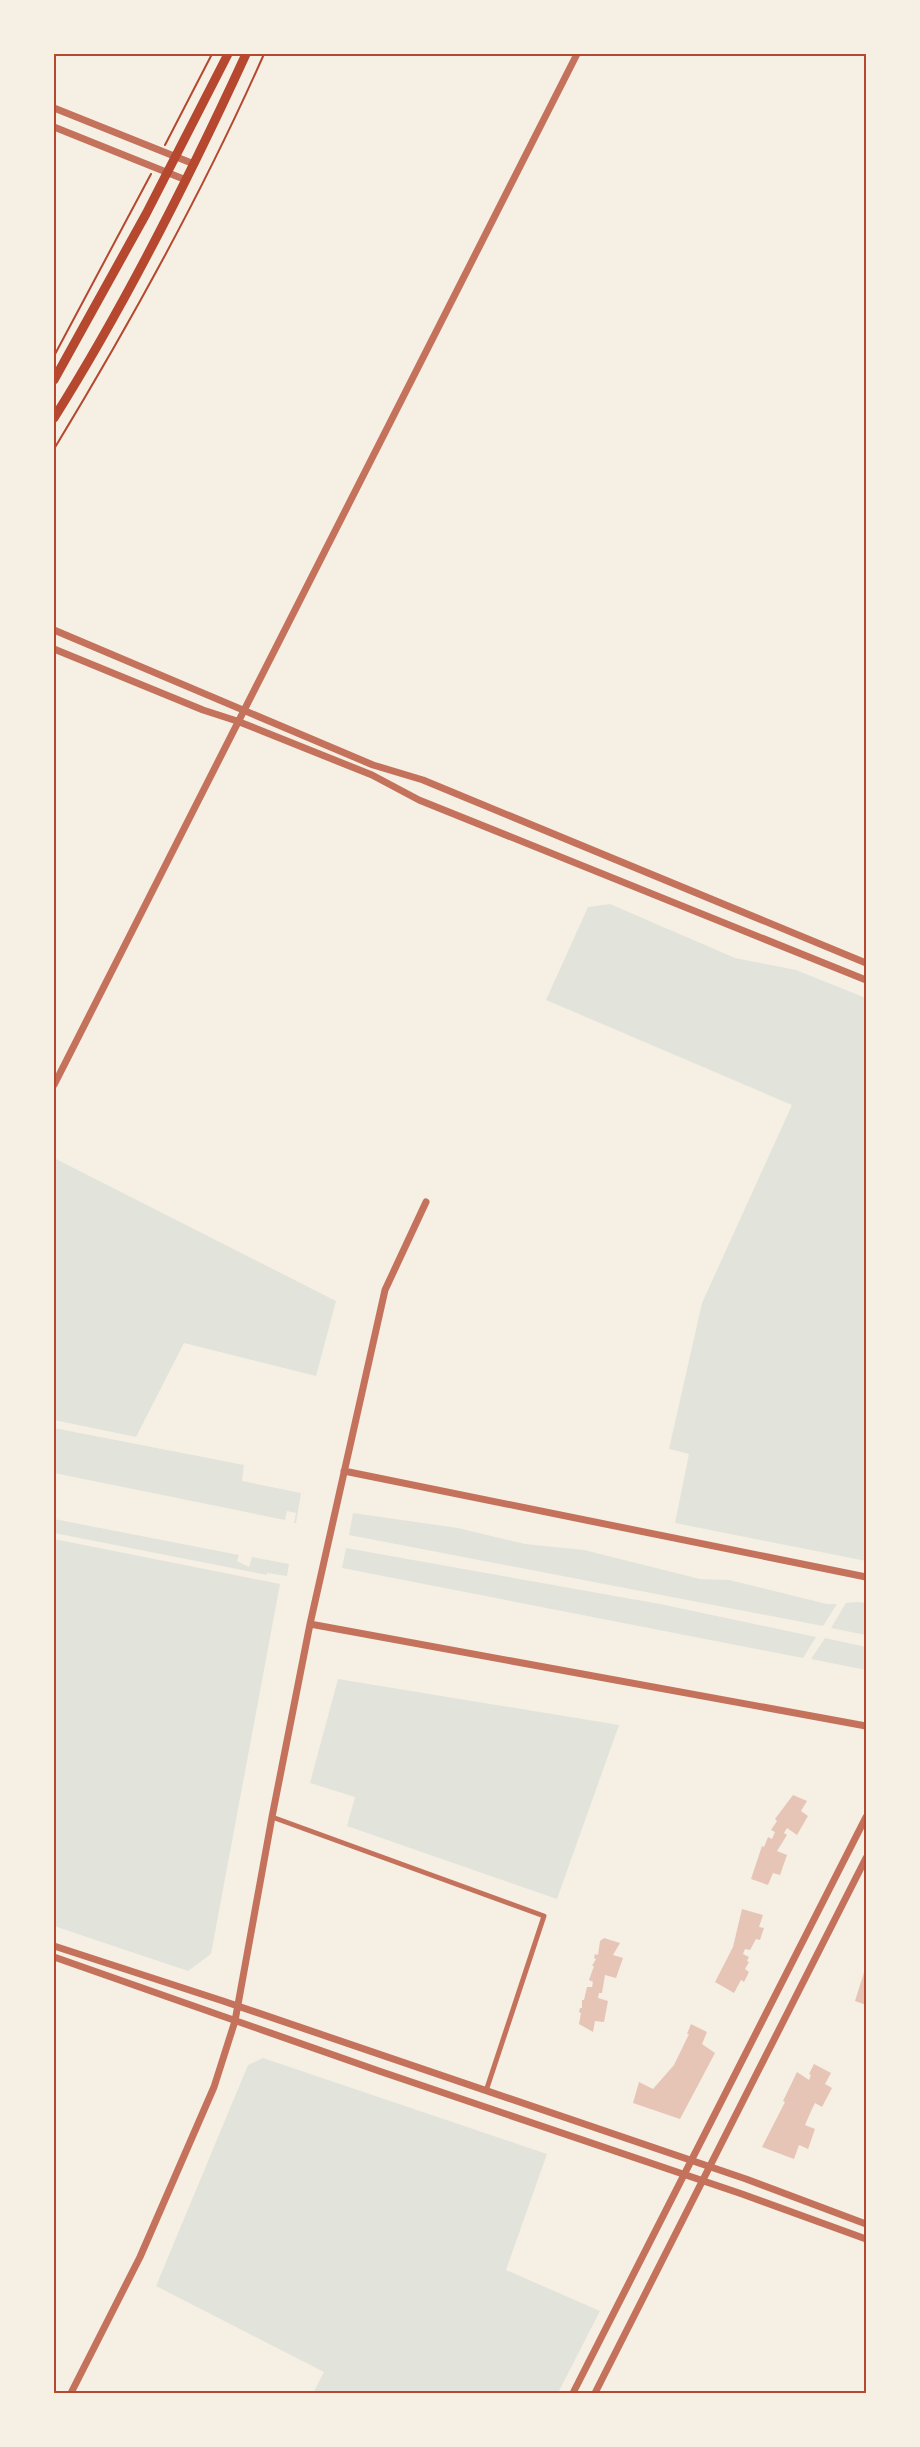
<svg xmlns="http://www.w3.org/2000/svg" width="920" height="2447" font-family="Manrope,sans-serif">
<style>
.green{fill:#e2e4dc}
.building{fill:#e6c5b7}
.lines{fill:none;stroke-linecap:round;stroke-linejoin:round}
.path{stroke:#b5482f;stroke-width:2}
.minor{stroke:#c5725c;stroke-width:5}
.tertiary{stroke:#c5725c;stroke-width:7}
.primary{stroke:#b5482f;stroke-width:9}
.neatline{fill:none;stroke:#b5482f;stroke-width:2}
</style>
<rect width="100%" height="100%" fill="#f6efe4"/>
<!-- green -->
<path class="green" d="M 610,904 L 735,958 L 796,970 L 866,998 L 866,1561 L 675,1523 L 689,1454 L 669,1449 L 702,1303 L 792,1105 L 546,1000 L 588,907 Z
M 54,1158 L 336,1301 L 316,1376 L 184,1343 L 136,1437 L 54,1420 Z
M 54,1428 L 244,1465 L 242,1481 L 301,1493 L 296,1523 L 294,1523 L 296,1513 L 287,1511 L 285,1520 L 54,1473 Z
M 353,1513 L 458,1528 L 525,1544 L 584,1550 L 700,1579 L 729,1580 L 827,1604 L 837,1604 L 823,1626 L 349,1535 Z
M 54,1519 L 239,1555 L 237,1561 L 249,1567 L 252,1557 L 289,1564 L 287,1576 L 267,1573 L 267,1575 L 54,1533 Z
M 54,1539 L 280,1584 L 211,1954 L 188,1971 L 54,1926 Z
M 346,1548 L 660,1604 L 816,1637 L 803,1658 L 342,1568 Z
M 858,1602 L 866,1603 L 866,1635 L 831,1628 L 846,1603 Z
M 825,1638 L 866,1647 L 866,1670 L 811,1659 Z
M 338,1679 L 619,1725 L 557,1899 L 347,1826 L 355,1797 L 310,1783 Z
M 263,2058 L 547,2154 L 506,2270 L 600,2311 L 558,2393 L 313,2393 L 324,2372 L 156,2286 L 248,2065 Z"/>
<!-- building -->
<path class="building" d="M 793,1795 L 807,1801 L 801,1811 L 808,1816 L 797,1835 L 787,1828 L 784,1833 L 787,1835 L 777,1851 L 787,1855 L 780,1875 L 773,1873 L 768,1885 L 751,1879 L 762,1846 L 764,1847 L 768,1837 L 772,1839 L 775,1832 L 771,1830 L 777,1821 L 775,1819 Z
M 742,1909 L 763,1915 L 759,1927 L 764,1928 L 760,1940 L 756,1939 L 750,1950 L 745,1949 L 743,1954 L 749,1957 L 747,1961 L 749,1962 L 745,1969 L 749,1972 L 744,1982 L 741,1980 L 734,1993 L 715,1982 L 733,1947 Z
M 604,1938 L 620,1943 L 613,1955 L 623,1958 L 616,1978 L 605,1975 L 602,1993 L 599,1993 L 598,1998 L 608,2001 L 604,2022 L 595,2021 L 593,2032 L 579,2024 L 581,2013 L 579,2012 L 580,2008 L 582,2008 L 582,2000 L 584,2000 L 587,1987 L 592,1987 L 593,1982 L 589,1980 L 594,1966 L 592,1966 L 596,1959 L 594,1958 L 595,1954 L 598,1955 L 600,1941 Z
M 866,1966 L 866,2005 L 855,2001 Z
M 691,2024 L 707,2032 L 702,2044 L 715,2053 L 680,2119 L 633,2103 L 639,2082 L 653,2089 L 674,2065 L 689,2034 L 687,2034 Z
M 814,2064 L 831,2073 L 825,2084 L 832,2088 L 822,2107 L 815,2103 L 812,2109 L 805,2125 L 815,2129 L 808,2149 L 799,2145 L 794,2159 L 762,2147 L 785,2102 L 783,2101 L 797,2072 L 809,2080 L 811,2075 L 809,2074 Z"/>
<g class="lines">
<!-- path -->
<path class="path" d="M 165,145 L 212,54
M 54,356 L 151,174
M 54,449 C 131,322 204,190 264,54"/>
<!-- minor -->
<path class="minor" d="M 272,1817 L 544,1916 L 486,2091"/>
<!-- tertiary -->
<path class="tertiary" d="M 54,108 L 194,164
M 54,127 L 186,180
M 54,630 L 373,765 L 423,780 L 866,963
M 54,649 L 203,710 L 237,721 L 372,775 L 419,800 L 866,980
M 54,1085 L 577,54
M 344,1471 L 866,1577
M 310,1624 L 866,1726
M 54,1946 L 223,2001 L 746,2179 L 866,2224
M 54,1957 L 379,2071 L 742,2194 L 866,2239
M 71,2393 L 140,2257 L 214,2087 L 235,2021 L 272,1817 L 310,1624 L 385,1290 L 426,1202
M 573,2393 L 866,1817
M 595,2393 L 866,1858"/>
<!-- primary -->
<path class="primary" d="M 54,380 L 146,214 L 228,54
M 54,418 C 127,302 189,178 246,54"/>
</g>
<!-- border -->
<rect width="920" height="2447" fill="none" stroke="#f6efe4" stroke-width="110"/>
<rect x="55" y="55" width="810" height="2337" class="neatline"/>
</svg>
